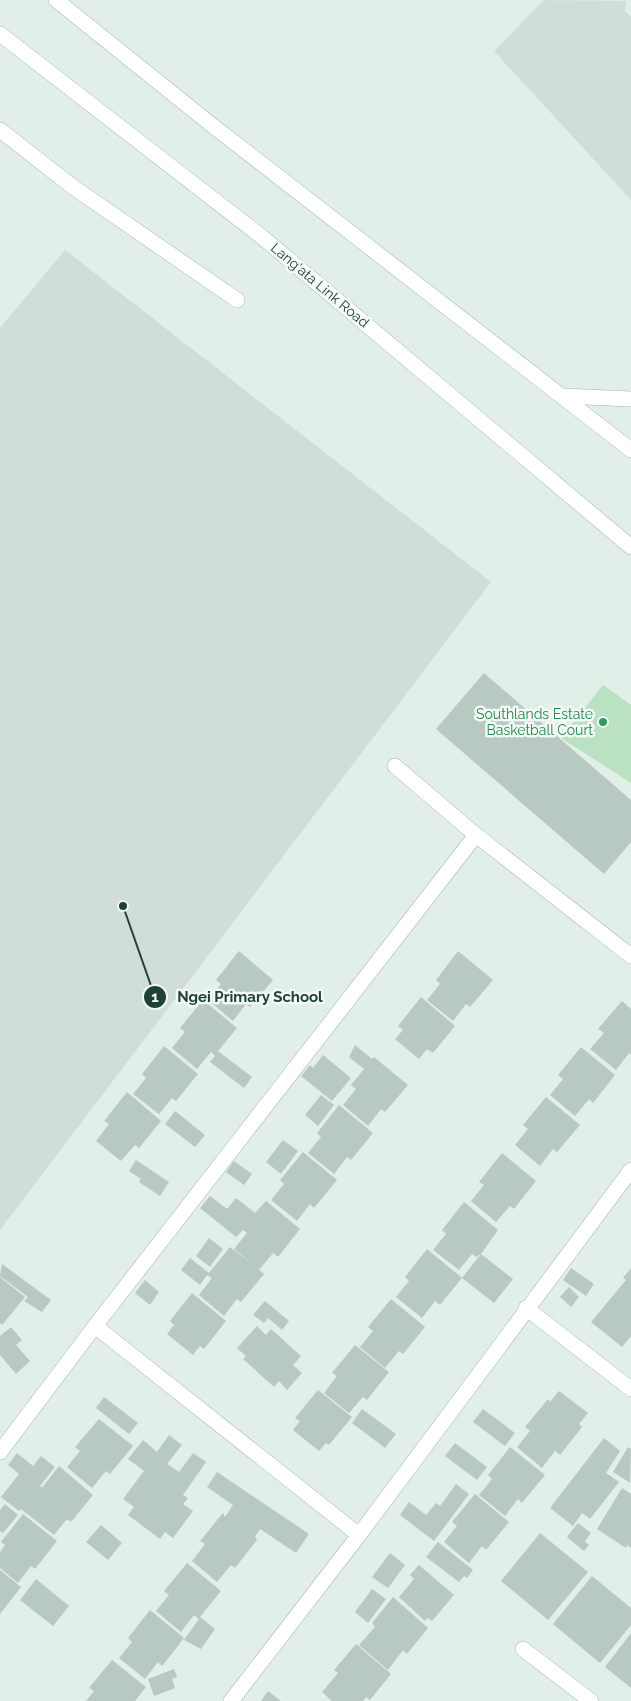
<svg xmlns="http://www.w3.org/2000/svg" width="631" height="1701" font-family="Raleway,sans-serif">
<style>
.built{fill:#d0ded7}
.green{fill:#b9e1c2}
.building{fill:#b7c9c1}
.lines{fill:none;stroke-linecap:round;stroke-linejoin:round}
.service-casing{stroke:#a4b7af;stroke-width:16}
.minor-casing{stroke:#a4b7af;stroke-width:16}
.secondary-casing{stroke:#9fbbb0;stroke-width:16}
.service{stroke:#fff;stroke-width:15}
.minor{stroke:#fff;stroke-width:15}
.secondary{stroke:#fff;stroke-width:15}
.leisure-dot{fill:#2e9e5b;stroke:#f3faf6;stroke-width:2}
.labels{text-anchor:middle;stroke-width:5;stroke-linejoin:round;paint-order:stroke}
.street-label{font-size:14px;fill:#204136;stroke:#f3faf6}
.leisure-label{font-size:14px;fill:#27864d;stroke:#f3faf6;text-anchor:end}
.leader{fill:none;stroke:#204136;stroke-width:2}
.callout-dot{fill:#204136;stroke:#f3faf6;stroke-width:2}
.mark-label{font-size:15px;text-anchor:middle;font-weight:bold;fill:#fff}
.callout-label{font-size:15px;text-anchor:middle;font-weight:bold;fill:#204136;stroke:#f3faf6;stroke-width:5;stroke-linejoin:round;paint-order:stroke}
</style>
<rect width="100%" height="100%" fill="#e2eee8"/>
<!-- built -->
<path class="built" d="M 544,0 L 626,1 L 625,11 L 631,17 L 631,200 L 494,51 Z
M 65,250 L 491,582 L 0,1230 L 0,328 Z"/>
<!-- green -->
<path class="green" d="M 603,685 L 631,705 L 631,783 L 561,738 Z"/>
<!-- building -->
<path class="building" d="M 484,673 L 631,800 L 631,842 L 604,874 L 436,729 Z
M 239,951 L 273,980 L 250,1007 L 246,1004 L 233,1021 L 208,1000 L 221,984 L 216,980 Z
M 458,951 L 493,980 L 470,1007 L 466,1004 L 453,1021 L 427,1000 L 440,984 L 436,980 Z
M 421,997 L 455,1026 L 433,1053 L 427,1049 L 419,1059 L 395,1039 L 403,1030 L 398,1026 Z
M 203,1000 L 237,1028 L 218,1051 L 252,1077 L 244,1088 L 210,1062 L 215,1056 L 211,1052 L 197,1069 L 172,1048 L 185,1032 L 180,1028 Z
M 622,1001 L 631,1009 L 631,1055 L 629,1053 L 616,1070 L 590,1049 L 604,1033 L 598,1029 Z
M 355,1045 L 372,1059 L 374,1057 L 408,1085 L 385,1112 L 381,1109 L 368,1126 L 343,1105 L 356,1089 L 351,1085 L 364,1069 L 349,1057 Z
M 164,1046 L 198,1074 L 176,1101 L 172,1098 L 159,1114 L 133,1094 L 146,1078 L 142,1074 Z
M 581,1047 L 615,1075 L 593,1103 L 589,1099 L 575,1116 L 550,1095 L 563,1079 L 558,1075 Z
M 323,1055 L 351,1078 L 332,1101 L 301,1076 L 310,1065 L 313,1068 Z
M 127,1092 L 161,1121 L 139,1148 L 135,1145 L 121,1161 L 96,1141 L 109,1124 L 104,1121 Z
M 321,1095 L 334,1105 L 318,1126 L 305,1115 Z
M 546,1097 L 580,1125 L 557,1152 L 553,1149 L 540,1166 L 515,1145 L 528,1129 L 523,1125 Z
M 339,1105 L 373,1133 L 351,1160 L 347,1157 L 334,1174 L 308,1153 L 321,1137 L 317,1133 Z
M 175,1111 L 205,1135 L 195,1147 L 165,1124 Z
M 283,1140 L 298,1151 L 281,1174 L 266,1162 Z
M 303,1152 L 337,1180 L 314,1208 L 310,1204 L 297,1221 L 271,1200 L 284,1184 L 280,1180 Z
M 502,1153 L 536,1181 L 514,1209 L 510,1206 L 496,1222 L 471,1201 L 484,1185 L 479,1182 Z
M 136,1160 L 169,1182 L 160,1196 L 139,1182 L 141,1179 L 129,1171 Z
M 234,1161 L 252,1174 L 244,1185 L 226,1172 Z
M 210,1196 L 227,1209 L 236,1198 L 255,1213 L 266,1201 L 300,1229 L 278,1257 L 273,1253 L 259,1270 L 264,1274 L 241,1302 L 237,1299 L 224,1316 L 199,1295 L 212,1278 L 207,1275 L 200,1285 L 181,1270 L 190,1258 L 209,1273 L 230,1247 L 255,1266 L 234,1249 L 247,1233 L 243,1230 L 236,1237 L 200,1208 Z
M 464,1202 L 498,1230 L 481,1254 L 476,1257 L 472,1254 L 459,1270 L 433,1250 L 446,1234 L 442,1230 Z
M 209,1238 L 223,1249 L 210,1267 L 196,1256 Z
M 427,1249 L 462,1278 L 440,1305 L 435,1301 L 422,1318 L 396,1297 L 409,1281 L 405,1277 Z
M 481,1254 L 513,1279 L 494,1303 L 462,1278 Z
M 2,1264 L 51,1300 L 42,1312 L 24,1301 L 28,1297 L 0,1276 Z
M 571,1268 L 594,1284 L 586,1296 L 563,1280 Z
M 631,1268 L 631,1336 L 622,1347 L 591,1322 L 626,1280 L 623,1278 Z
M 0,1277 L 25,1297 L 2,1325 L 0,1323 Z
M 145,1280 L 159,1292 L 150,1305 L 135,1293 Z
M 569,1287 L 579,1297 L 571,1307 L 560,1297 Z
M 192,1293 L 226,1321 L 204,1349 L 200,1346 L 193,1355 L 167,1334 L 174,1325 L 170,1321 Z
M 391,1299 L 425,1327 L 403,1354 L 399,1351 L 385,1368 L 360,1347 L 373,1331 L 368,1327 Z
M 265,1301 L 289,1321 L 282,1330 L 268,1318 L 264,1323 L 253,1315 Z
M 257,1326 L 266,1335 L 271,1329 L 301,1356 L 293,1365 L 302,1373 L 287,1390 L 279,1381 L 274,1387 L 243,1359 L 246,1356 L 237,1348 Z
M 11,1327 L 22,1340 L 16,1345 L 30,1361 L 16,1374 L 0,1355 L 0,1336 Z
M 355,1345 L 389,1372 L 367,1400 L 363,1397 L 349,1413 L 324,1393 L 337,1376 L 332,1373 Z
M 318,1390 L 352,1417 L 329,1445 L 326,1443 L 319,1451 L 293,1430 L 300,1421 L 295,1418 Z
M 559,1391 L 588,1413 L 579,1424 L 582,1427 L 560,1455 L 555,1451 L 542,1468 L 517,1447 L 530,1431 L 525,1427 L 548,1399 L 550,1402 Z
M 104,1397 L 138,1423 L 129,1434 L 96,1408 Z
M 362,1409 L 396,1434 L 385,1448 L 352,1423 Z
M 483,1409 L 515,1433 L 505,1446 L 473,1422 Z
M 99,1419 L 133,1446 L 110,1474 L 106,1471 L 92,1488 L 67,1467 L 80,1451 L 75,1447 Z
M 169,1435 L 182,1445 L 167,1464 L 179,1472 L 193,1453 L 206,1462 L 183,1495 L 188,1498 L 183,1504 L 193,1511 L 173,1538 L 165,1532 L 160,1539 L 128,1515 L 134,1507 L 123,1499 L 144,1471 L 128,1459 L 143,1440 L 157,1452 Z
M 604,1438 L 620,1451 L 606,1473 L 619,1482 L 590,1519 L 582,1513 L 573,1526 L 550,1508 Z
M 455,1443 L 487,1467 L 477,1480 L 445,1456 Z
M 510,1447 L 545,1475 L 522,1503 L 518,1499 L 505,1516 L 479,1495 L 492,1479 L 488,1475 Z
M 628,1447 L 631,1449 L 630,1483 L 613,1472 Z
M 17,1453 L 33,1466 L 41,1456 L 55,1467 L 40,1486 L 42,1488 L 59,1466 L 93,1495 L 71,1522 L 67,1519 L 54,1535 L 21,1509 L 19,1511 L 1,1497 L 19,1474 L 8,1465 Z
M 217,1472 L 309,1534 L 296,1553 L 260,1529 L 255,1537 L 257,1540 L 235,1568 L 231,1565 L 217,1582 L 192,1561 L 205,1544 L 200,1541 L 223,1513 L 225,1517 L 233,1505 L 207,1487 Z
M 456,1484 L 469,1494 L 434,1541 L 400,1515 L 409,1502 L 426,1515 L 436,1503 L 440,1506 Z
M 622,1488 L 631,1494 L 631,1548 L 627,1545 L 626,1548 L 597,1529 Z
M 475,1494 L 509,1522 L 486,1550 L 482,1546 L 469,1563 L 444,1542 L 457,1526 L 452,1522 Z
M 5,1504 L 18,1515 L 3,1533 L 0,1531 L 0,1510 Z
M 23,1514 L 57,1541 L 35,1569 L 31,1566 L 18,1583 L 0,1568 L 0,1552 L 5,1545 L 1,1542 Z
M 578,1523 L 591,1533 L 585,1541 L 589,1545 L 584,1551 L 567,1537 Z
M 101,1525 L 122,1543 L 108,1560 L 86,1542 Z
M 540,1533 L 588,1572 L 548,1620 L 501,1581 Z
M 438,1542 L 473,1570 L 467,1578 L 464,1576 L 459,1582 L 426,1557 Z
M 390,1553 L 405,1565 L 388,1588 L 372,1577 Z
M 187,1563 L 221,1591 L 200,1617 L 215,1629 L 201,1649 L 184,1640 L 199,1619 L 194,1615 L 181,1632 L 156,1611 L 169,1595 L 164,1591 Z
M 419,1565 L 454,1595 L 432,1621 L 428,1618 L 425,1621 L 399,1597 L 414,1579 L 410,1575 Z
M 0,1570 L 21,1587 L 0,1614 Z
M 592,1576 L 631,1608 L 631,1625 L 600,1663 L 553,1624 Z
M 36,1579 L 69,1606 L 53,1626 L 20,1600 Z
M 372,1589 L 386,1599 L 368,1623 L 355,1612 Z
M 393,1597 L 428,1628 L 407,1654 L 403,1650 L 388,1670 L 359,1645 L 375,1627 L 372,1623 Z
M 150,1610 L 184,1638 L 162,1666 L 158,1662 L 145,1679 L 119,1658 L 132,1642 L 128,1638 Z
M 631,1633 L 631,1688 L 605,1667 Z
M 356,1644 L 391,1674 L 370,1700 L 366,1697 L 363,1701 L 332,1701 L 322,1692 L 338,1673 L 334,1670 Z
M 112,1660 L 146,1687 L 135,1701 L 86,1701 L 94,1691 L 89,1688 Z
M 174,1669 L 177,1677 L 172,1679 L 175,1688 L 154,1696 L 148,1679 Z
M 268,1691 L 281,1701 L 261,1701 Z"/>
<g class="lines">
<!-- service casing -->
<g class="service-casing">
<path id="service" d="M 0,130 L 73,187 L 237,300"/>
</g>
<!-- minor casing -->
<g class="minor-casing">
<path id="minor" d="M 562,396 L 631,399
M 395,766 L 476,835 L 631,956
M 526,1308 L 631,1389
M 95,1326 L 359,1535
M 0,1452 L 95,1326 L 476,835
M 523,1649 L 591,1701
M 231,1701 L 359,1535 L 631,1170"/>
</g>
<!-- secondary casing -->
<g class="secondary-casing">
<path id="secondary" d="M 56,0 L 213,126 L 631,450
M 0,34 L 262,237 L 631,547"/>
</g>
<!-- service -->
<use href="#service" class="service"/>
<!-- minor -->
<use href="#minor" class="minor"/>
<!-- secondary -->
<use href="#secondary" class="secondary"/>
</g>
<!-- markers -->
<circle class="leisure-dot" cx="603" cy="722" r="5"/>
<g class="labels">
<!-- street labels -->
<g class="street-label">
<text transform="translate(320 285) rotate(40)" y="5">Lang'ata Link Road</text>
</g>
<!-- leisure labels -->
<g class="leisure-label">
<text x="593" y="719">Southlands Estate<tspan x="593" dy="16">Basketball Court</tspan></text>
</g>
</g>
<!-- callouts -->
<path class="leader" d="M123 906L155 997"/>
<g class="callout-dot">
<circle cx="123" cy="906" r="5"/>
<circle cx="155" cy="997" r="12"/>
</g>
<g class="mark-label">
<text x="155" y="1002">1</text>
</g>
<g class="callout-label">
<text x="250" y="1002">Ngei Primary School</text>
</g>
</svg>
